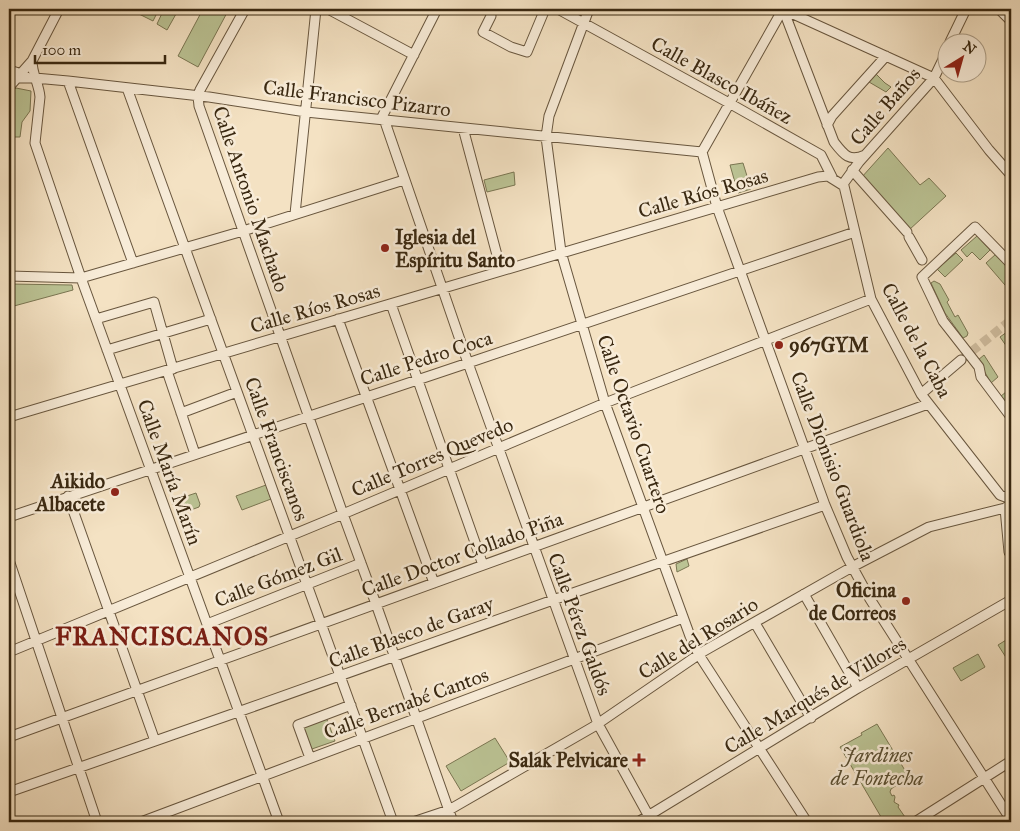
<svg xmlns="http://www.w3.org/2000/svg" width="1020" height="831" font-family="'IM FELL Great Primer',serif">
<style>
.green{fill:#bbc394;stroke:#7a7652}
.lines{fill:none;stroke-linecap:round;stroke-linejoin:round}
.street-tunnel{stroke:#cfbd9f;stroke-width:9;stroke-dasharray:9 4.5;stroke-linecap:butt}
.street-casing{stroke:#68563e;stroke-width:11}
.street{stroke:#f8ecd8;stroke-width:9}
.poi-dot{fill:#8f2418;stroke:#f8ecd8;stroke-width:2}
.labels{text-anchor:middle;stroke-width:5;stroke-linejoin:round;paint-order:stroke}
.street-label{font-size:20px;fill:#392811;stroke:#f8ecd8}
.poi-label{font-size:20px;font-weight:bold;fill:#392811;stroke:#f8ecd8;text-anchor:end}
.park-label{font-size:20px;font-style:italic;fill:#5a4f32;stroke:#f8ecd8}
.district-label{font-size:25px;font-weight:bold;letter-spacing:1px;fill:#7a1f14;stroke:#f8ecd8}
</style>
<rect width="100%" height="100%" fill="#f4e2c3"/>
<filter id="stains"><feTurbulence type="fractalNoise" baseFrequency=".004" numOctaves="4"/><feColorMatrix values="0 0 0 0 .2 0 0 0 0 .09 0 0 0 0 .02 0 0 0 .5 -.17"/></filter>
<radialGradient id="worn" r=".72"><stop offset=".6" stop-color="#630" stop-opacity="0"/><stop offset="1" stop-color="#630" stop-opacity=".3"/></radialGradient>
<!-- green -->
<path class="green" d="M 140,9 L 159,9 L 153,21 L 137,13 Z
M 164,9 L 176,14 L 167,30 L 157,24 Z
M 203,9 L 229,9 L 198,67 L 178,56 Z
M 876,74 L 885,83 L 891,87 L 886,92 L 869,82 Z
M 16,88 L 31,91 L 30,111 L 22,122 L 20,137 L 12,137 L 9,134 L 14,90 Z
M 888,148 L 920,185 L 929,178 L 946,196 L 909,230 L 861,178 Z
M 743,163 L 751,189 L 738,193 L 730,165 Z
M 514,172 L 515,185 L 487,192 L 484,180 Z
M 977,236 L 990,250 L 980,260 L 972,252 L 967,257 L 961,250 Z
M 956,253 L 963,260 L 945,277 L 937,269 Z
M 996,254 L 1011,270 L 1011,292 L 986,263 Z
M 934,281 L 940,284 L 949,300 L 947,302 L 955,317 L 958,315 L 968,333 L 967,336 L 963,338 L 945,313 L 931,283 Z
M 10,284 L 72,285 L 73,290 L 14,306 Z
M 1011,329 L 1011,344 L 1007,347 L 1000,337 Z
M 984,355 L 998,377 L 991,383 L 978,360 Z
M 1007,391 L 1011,395 L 1011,411 L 1000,397 Z
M 266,485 L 271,499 L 242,510 L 236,496 Z
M 196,493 L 200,504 L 199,507 L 177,515 L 172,501 Z
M 687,559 L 689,566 L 677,572 L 676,564 Z
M 1011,637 L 1011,656 L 1007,659 L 998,645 Z
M 978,654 L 985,667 L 961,681 L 953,668 Z
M 326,717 L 335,741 L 309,750 L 300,726 Z
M 877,724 L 909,777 L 891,789 L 890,792 L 892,796 L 894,795 L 895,797 L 894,802 L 899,805 L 898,807 L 905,817 L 897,822 L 884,822 L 840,747 L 862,735 L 861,733 Z
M 495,738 L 510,762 L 461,791 L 446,766 Z"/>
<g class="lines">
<!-- street-tunnel -->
<path class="street-tunnel" d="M 961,360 L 1011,320"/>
<!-- street casing -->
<g class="street-casing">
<path id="street" d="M 245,9 L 200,90 L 198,96 L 199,106 L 343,514 L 376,604 L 453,822
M 328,9 L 414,55
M 558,9 L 729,103 L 821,155 L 832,177
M 589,9 L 549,116 L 546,137 L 561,252 L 605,403 L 690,636 L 699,655 L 807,822
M 782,9 L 934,78 L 989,150 L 1011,175
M 783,9 L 834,142 C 844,155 849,162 865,155
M 999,9 L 1011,21
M 491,16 L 483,32 L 511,47 L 527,52 L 545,9
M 950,42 L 966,9
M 32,61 C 32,74 39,84 40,97 L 35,143 L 81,278 L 279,822
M 9,70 L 25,75
M 9,78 L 35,78 L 68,81 L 209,97 L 306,112 L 702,152
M 68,81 L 133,263
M 9,87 L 32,61 L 59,9
M 127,88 L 393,822
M 381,119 L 437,9
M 384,119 L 468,363 L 598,724 L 652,822
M 827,125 L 832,116 L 886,56
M 463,128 L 501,270
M 702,152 L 717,207 L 825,505 L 847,557 L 870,599 L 1011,820
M 702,152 L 783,9
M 852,170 L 907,232
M 843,184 L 859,162 L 934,78 L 948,49
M 295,214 L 316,9
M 909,237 L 922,260
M 1011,264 L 975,227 L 922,277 L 943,321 L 979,367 L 981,377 L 1011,417
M 9,276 L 81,278 L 243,231 L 404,180
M 391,304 L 483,565
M 96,319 L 154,302 L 173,369
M 338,319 L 434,583
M 107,350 L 211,319
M 167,371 L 195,454
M 921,394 L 961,360
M 181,413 L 237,392
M 9,417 C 279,338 548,256 818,177 L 828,176 L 844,186 L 871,299 L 921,394 L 1000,495 L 1011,499
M 68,496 L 155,741
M 1005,508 L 1009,552 L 1011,551
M 9,517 L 468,363 L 855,232
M 9,560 L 97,822
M 804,594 L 858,688
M 755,623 L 811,718
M 207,624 L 361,563
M 9,652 L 343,514 L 605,403 L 871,299
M 9,737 L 928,404
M 310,758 L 298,725 L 351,705
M 9,792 L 238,712 L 553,600 L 825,505
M 141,822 L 683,618
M 413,822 L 449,810 L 593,727 L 704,651 L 852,567 L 929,527 L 1005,508 L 1011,504
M 638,822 L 858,688 L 1011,600
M 915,822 L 1011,761"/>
</g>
<!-- street -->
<use href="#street" class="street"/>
</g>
<!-- markers -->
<g class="poi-dot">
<circle cx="385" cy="248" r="5"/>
<circle cx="779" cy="345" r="5"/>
<circle cx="115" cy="492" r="5"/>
<circle cx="906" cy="601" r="5"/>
<path d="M636.5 752.5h5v5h5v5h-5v5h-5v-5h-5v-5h5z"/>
</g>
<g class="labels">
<!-- street labels -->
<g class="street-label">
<text transform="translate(722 80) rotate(29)" y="7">Calle Blasco Ibáñez</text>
<text transform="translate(357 98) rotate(7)" y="7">Calle Francisco Pizarro</text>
<text transform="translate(885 106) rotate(-49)" y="7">Calle Baños</text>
<text transform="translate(703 193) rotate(-16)" y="7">Calle Ríos Rosas</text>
<text transform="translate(251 199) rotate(71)" y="7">Calle Antonio Machado</text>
<text transform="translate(315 308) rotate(-16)" y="7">Calle Ríos Rosas</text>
<text transform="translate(917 340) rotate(62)" y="7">Calle de la Caba</text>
<text transform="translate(426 358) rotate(-18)" y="7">Calle Pedro Coca</text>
<text transform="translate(634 424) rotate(71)" y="7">Calle Octavio Cuartero</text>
<text transform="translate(277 449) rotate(70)" y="7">Calle Franciscanos</text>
<text transform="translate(432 457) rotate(-23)" y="7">Calle Torres Quevedo</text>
<text transform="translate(833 466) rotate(69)" y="7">Calle Dionisio Guardiola</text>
<text transform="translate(170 472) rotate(70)" y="7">Calle María Marín</text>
<text transform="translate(462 554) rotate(-20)" y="7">Calle Doctor Collado Piña</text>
<text transform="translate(278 577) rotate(-21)" y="7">Calle Gómez Gil</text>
<text transform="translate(580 624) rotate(70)" y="7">Calle Pérez Galdós</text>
<text transform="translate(411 632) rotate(-20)" y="7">Calle Blasco de Garay</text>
<text transform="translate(698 638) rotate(-32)" y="7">Calle del Rosario</text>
<text transform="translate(815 695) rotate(-31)" y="7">Calle Marqués de Villores</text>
<text transform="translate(406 703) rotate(-20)" y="7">Calle Bernabé Cantos</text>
</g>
<!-- poi labels -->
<g class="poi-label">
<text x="395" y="244" text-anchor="start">Iglesia del<tspan x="395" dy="23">Espíritu Santo</tspan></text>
<text x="789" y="352" text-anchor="start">967GYM</text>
<text x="105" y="488">Aikido<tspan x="105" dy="23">Albacete</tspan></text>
<text x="896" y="597">Oficina<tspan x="896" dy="23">de Correos</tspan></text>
<text x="628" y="767">Salak Pelvicare</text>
</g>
<!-- park labels -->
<g class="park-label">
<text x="877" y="762">Jardines<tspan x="877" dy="23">de Fontecha</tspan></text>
</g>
<!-- district labels -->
<g class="district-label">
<text x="162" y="645">FRANCISCANOS</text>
</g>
</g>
<!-- margin -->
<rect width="1020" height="831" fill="none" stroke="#f4e2c3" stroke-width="30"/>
<rect x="10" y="10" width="1000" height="811" fill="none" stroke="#392811" stroke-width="2.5"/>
<rect x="15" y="15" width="990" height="801" fill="none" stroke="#392811"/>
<!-- north arrow -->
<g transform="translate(962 58) rotate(37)"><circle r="24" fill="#f8ecd8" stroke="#ac9e88"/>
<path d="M0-4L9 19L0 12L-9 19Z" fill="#8f2418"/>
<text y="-8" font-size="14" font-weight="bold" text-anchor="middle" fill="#392811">N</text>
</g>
<!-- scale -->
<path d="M35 55v8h130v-8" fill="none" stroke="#392811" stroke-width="2.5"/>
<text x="42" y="55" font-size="15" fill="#392811" stroke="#f8ecd8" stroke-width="4" paint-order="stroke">100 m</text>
<rect width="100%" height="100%" filter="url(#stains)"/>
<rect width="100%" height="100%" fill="url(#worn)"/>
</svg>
